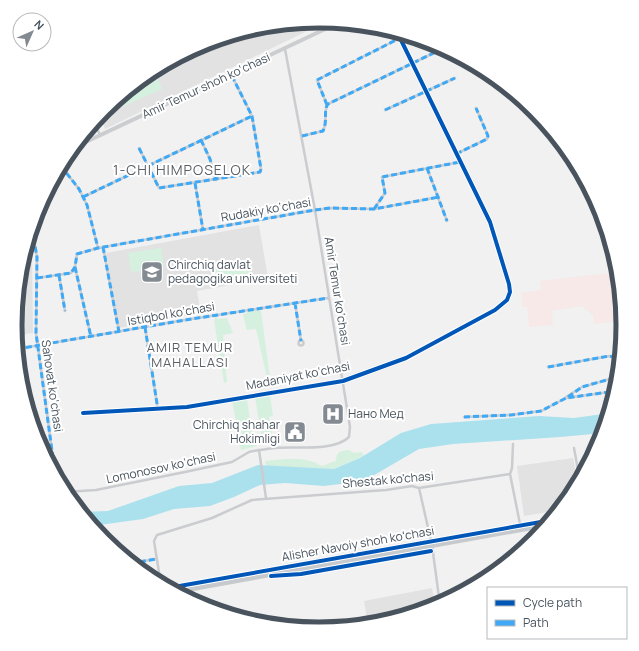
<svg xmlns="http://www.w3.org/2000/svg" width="639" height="651" font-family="Manrope,sans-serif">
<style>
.education{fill:#e3e2e3}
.medical{fill:#f6e9e8}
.green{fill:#d6f0df}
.water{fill:#aae1ed}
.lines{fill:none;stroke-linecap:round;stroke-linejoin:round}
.street{stroke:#cacccf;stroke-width:2.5}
.secondary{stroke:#cbcdd0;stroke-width:4}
.primary{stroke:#c6cacd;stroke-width:4.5}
.quiet{stroke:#3fa9f5;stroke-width:3;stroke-dasharray:6 3;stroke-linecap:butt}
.cycleway-casing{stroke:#fff;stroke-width:6}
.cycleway{stroke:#0057b8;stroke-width:4}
.labels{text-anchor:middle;stroke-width:4;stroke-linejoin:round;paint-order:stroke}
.street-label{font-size:12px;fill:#48535d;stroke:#fff}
.poi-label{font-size:12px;fill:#48535d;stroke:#fff;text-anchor:start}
.neighbourhood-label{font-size:13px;letter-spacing:1px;fill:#5c6064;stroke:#fff}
.quarter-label{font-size:14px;letter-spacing:1px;fill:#5c6064;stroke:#fff}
.rim{fill:none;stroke:#48535d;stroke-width:5}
</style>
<rect width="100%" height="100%" fill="#f1f1f1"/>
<!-- education -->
<path class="education" d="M 320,21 L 326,22 L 105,129 L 100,116 L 104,110 L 151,72 L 203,44 L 260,27 Z
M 259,225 L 268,278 L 197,291 L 201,313 L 119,328 L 106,253 Z
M 29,239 L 32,252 L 33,333 L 16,335 L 17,345 L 15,325 L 21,266 Z
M 573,458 L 578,484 L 573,495 L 560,510 L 524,516 L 517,466 Z
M 432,588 L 435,607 L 379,624 L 368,625 L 364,601 Z"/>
<!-- medical -->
<path class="medical" d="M 617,261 L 624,328 L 618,328 L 617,321 L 594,324 L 593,315 L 582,306 L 552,311 L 553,325 L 529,327 L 527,307 L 522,307 L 521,293 L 541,290 L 540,281 L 617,272 Z"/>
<!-- green -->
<path class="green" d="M 154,70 L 162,89 L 115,110 L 112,104 Z
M 161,248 L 164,267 L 131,272 L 128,253 Z
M 245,260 C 248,261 251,262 252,266 C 254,277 227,278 219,279 L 214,274 L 214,269 L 217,265 Z
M 259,310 L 261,311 L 270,378 L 267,378 L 256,329 L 247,330 L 243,315 L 249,311 Z
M 216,316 L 217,319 L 227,318 L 233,333 L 223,335 L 227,382 L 224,383 L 214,320 Z
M 270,395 L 273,416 L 269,417 L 272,433 L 270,444 L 260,445 L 262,439 L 255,397 Z
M 247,399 L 253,440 L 257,446 L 241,450 L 239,440 L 243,439 L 241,427 L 237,427 L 232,401 Z
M 349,450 L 354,453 L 362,452 L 364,456 L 334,469 L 266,466 L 265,461 C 280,459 310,456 321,466 C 327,465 330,462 336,461 C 336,451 341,451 349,450 Z"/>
<!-- water -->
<path class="water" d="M 610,413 L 604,433 L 560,437 L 453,444 L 419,449 L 364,481 L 324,486 L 285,483 L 260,485 L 234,497 L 210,506 L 174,509 L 143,519 L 92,526 L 81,512 L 108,511 L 179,486 L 212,483 L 258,465 L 334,469 L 360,458 L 401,433 L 431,424 L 539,416 L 574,418 Z"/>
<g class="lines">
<!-- street -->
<path class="street" d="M 327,105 L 317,80 L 406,35
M 385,110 L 455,78
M 94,122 L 100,135
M 302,136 L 323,131 C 328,121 323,110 328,104 L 444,48
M 201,140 L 210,159 L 216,180
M 139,148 L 159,188 L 260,172 L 261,169 L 252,116 L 231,74
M 456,154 L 487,139 L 488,136 L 476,108
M 61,166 L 79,189 L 87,205 L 98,248
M 427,168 L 447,221
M 195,183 L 203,230
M 83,197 L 252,116
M 374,209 L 385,193 L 382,177 L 460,162
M 32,229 L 37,257 L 36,333 L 55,473
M 103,247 L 119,332
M 75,267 L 91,337
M 59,275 L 65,311
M 37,278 L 71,273 L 75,267 L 77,254 L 98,248 L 315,210 L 330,208 L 374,209 L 439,197
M 295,303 L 301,341
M 145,327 L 158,410
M298.5 343a2.5 2.5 0 1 1 5 0a2.5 2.5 0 1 1-5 0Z
M 17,349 L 185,320 L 328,298
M 548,367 L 609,356 L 621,358
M 566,397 L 582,387 L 610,379
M 83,413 L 187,407 L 343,381 L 406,358 L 495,310 L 507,300 L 510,292 L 509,284 L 490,222 L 400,38
M 464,417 L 511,415 L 541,411 L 566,398 L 616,391
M 513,444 L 512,468 L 510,474 L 520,524
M 574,448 L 580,481
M 419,488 L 432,545 L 440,605
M 65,492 L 96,490 L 185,472 L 232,462 L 249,452 L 259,450
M 266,498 L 259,450 C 264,450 270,448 275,448 C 294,446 334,452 349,437 L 350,427 L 315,210 L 285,49
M 131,563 L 157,559
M 274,576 L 301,574 L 431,551
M 161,585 L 154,541 L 157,535 L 212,518 L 252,500 L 386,490 L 412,486 L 419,488 L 510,474"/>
<!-- secondary -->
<path class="secondary" d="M 73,148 L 338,23"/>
<!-- primary -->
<path class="primary" d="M 168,588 L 552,520
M 175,592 L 548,525"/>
<!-- quiet -->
<path class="quiet" d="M 327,105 L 317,80 L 406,35
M 385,110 L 455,78
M 302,136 L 323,131 C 328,121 323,110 328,104 L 444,48
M 201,140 L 210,159 L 216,180
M 139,148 L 159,188 L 260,172 L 261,169 L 252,116 L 231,74
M 456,154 L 487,139 L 488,136 L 476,108
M 61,166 L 79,189 L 87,205 L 98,248
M 427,168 L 447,221
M 195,183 L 203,230
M 83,197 L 252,116
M 374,209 L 385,193 L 382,177 L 460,162
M 32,229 L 37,257 L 36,333 L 55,473
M 103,247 L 119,332
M 75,267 L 91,337
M 59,275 L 65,311
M 37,278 L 71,273 L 75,267 L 77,254 L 98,248 L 315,210 L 330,208 L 374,209 L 439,197
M 295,303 L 301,341
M 145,327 L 158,410
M 17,349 L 185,320 L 328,298
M 548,367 L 609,356 L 621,358
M 568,397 L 582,387 L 610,379
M 464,417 L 511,415 L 541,411 L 566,398 L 616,391
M 131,563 L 157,559"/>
<!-- cycleway casing -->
<g class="cycleway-casing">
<path id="cycleway" d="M 83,413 L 187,407 L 343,381 L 406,358 L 495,310 L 507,300 L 510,292 L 509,284 L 490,222 L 400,38
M 271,576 L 301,574 L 431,551
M 168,588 L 552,520"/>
</g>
<!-- cycleway -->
<use href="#cycleway" class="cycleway"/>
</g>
<!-- icons -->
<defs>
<g id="university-square" transform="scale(1.15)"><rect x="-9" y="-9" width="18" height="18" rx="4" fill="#838a91" stroke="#fff"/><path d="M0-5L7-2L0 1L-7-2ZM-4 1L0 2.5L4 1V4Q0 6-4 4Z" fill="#fff"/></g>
<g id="hospital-square" transform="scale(1.15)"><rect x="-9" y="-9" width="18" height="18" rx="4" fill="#838a91" stroke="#fff"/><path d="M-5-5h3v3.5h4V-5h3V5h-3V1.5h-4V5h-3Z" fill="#fff"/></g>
<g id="civic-square" transform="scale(1.15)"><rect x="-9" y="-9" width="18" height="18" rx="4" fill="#838a91" stroke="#fff"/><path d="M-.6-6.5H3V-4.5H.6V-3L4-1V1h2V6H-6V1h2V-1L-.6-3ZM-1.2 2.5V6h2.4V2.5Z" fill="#fff"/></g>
</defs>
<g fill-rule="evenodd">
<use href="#university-square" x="152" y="272"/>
<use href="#hospital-square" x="333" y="414"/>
<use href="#civic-square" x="295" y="432"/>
</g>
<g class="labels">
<!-- street labels -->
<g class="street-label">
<text transform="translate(206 86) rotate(-25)" y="4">Amir Temur shoh ko‘chasi</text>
<text transform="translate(266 210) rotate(-10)" y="4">Rudakiy ko‘chasi</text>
<text transform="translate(337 291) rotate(81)" y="4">Amir Temur ko‘chasi</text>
<text transform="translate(171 314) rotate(-10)" y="4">Istiqbol ko‘chasi</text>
<text transform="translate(298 376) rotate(-11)" y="4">Madaniyat ko‘chasi</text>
<text transform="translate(52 386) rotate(82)" y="4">Sahovat ko‘chasi</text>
<text transform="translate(161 468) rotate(-12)" y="4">Lomonosov ko‘chasi</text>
<text transform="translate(388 480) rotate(-5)" y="4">Shestak ko'chasi</text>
<text transform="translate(358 544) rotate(-10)" y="4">Alisher Navoiy shoh koʻchasi</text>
</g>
<!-- poi labels -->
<g class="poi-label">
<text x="168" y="269">Chirchiq davlat<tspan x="168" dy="14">pedagogika universiteti</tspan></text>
<text x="348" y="418">Нано Мед</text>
<text x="280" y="429" text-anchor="end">Chirchiq shahar<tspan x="280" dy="14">Hokimligi</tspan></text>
</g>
<!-- neighbourhood labels -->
<g class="neighbourhood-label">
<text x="190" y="352">AMIR TEMUR<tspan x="190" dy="15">MAHALLASI</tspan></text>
</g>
<!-- quarter labels -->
<g class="quarter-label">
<text x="182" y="175">1-CHI HIMPOSELOK</text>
</g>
</g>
<!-- crop -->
<path d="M0 0H639V651H0ZM22 325a297 297 0 1 1 594 0a297 297 0 1 1-594 0Z" fill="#fff" fill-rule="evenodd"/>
<path class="rim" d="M22 325a297 297 0 1 1 594 0a297 297 0 1 1-594 0Z"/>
<!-- legend -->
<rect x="487" y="587" width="140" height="52" fill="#ffffff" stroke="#b6babe"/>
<rect x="495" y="600" width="20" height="6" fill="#0057b8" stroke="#b6babe"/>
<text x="523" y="607" font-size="12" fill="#48535d">Cycle path</text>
<rect x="495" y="620" width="20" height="6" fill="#3fa9f5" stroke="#b6babe"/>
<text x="523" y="627" font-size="12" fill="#48535d">Path</text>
<!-- north arrow -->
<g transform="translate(32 32) rotate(45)"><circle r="19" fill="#ffffff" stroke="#b6babe"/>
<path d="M0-3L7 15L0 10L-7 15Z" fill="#838a91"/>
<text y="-6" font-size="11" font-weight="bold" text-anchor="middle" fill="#48535d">N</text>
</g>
</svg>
